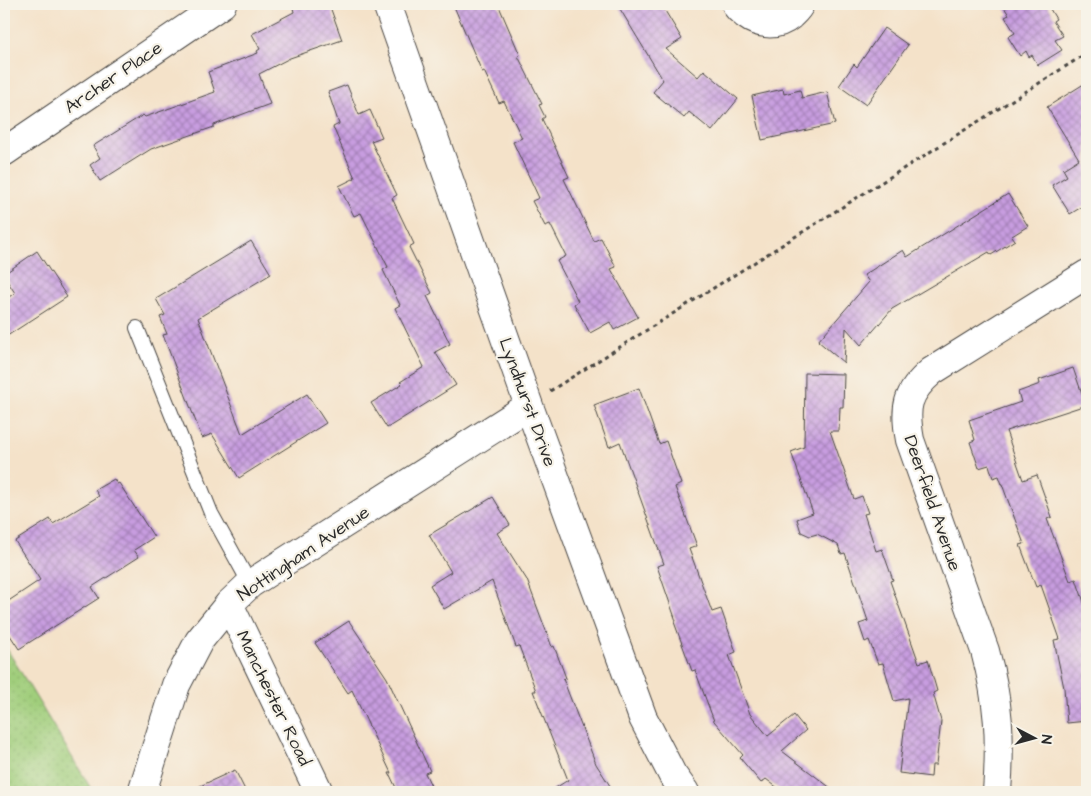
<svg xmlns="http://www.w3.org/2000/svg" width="1091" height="796" font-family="'Architects Daughter',sans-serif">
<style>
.grass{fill:url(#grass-dots);stroke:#667c54}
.building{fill:url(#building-cross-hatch)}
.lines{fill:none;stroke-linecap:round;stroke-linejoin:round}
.lane-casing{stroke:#494643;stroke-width:16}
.street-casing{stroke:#494643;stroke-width:30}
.path{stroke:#494643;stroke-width:3;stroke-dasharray:4 4;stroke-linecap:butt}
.lane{stroke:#fff;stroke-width:14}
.street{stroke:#fff;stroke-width:28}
.labels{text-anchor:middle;stroke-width:4.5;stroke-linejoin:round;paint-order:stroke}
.street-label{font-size:18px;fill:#2b2b2b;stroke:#f7f3e8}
</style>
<defs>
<pattern id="grass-dots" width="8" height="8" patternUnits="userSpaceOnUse" patternTransform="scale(1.25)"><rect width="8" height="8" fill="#a0ce7c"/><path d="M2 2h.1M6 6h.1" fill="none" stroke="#8ab16b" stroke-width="1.8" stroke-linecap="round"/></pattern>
<pattern id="building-cross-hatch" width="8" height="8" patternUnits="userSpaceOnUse" patternTransform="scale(1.25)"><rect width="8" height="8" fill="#c89de0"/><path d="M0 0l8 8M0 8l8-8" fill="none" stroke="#a380b6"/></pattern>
</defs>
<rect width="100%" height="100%" fill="#f7f3e8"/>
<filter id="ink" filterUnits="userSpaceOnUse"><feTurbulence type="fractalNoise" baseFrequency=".02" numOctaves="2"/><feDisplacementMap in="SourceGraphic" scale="10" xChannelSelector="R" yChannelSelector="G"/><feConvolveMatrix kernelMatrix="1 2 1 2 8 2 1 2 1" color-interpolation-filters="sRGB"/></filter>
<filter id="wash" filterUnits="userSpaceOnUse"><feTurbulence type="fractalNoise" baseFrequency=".0096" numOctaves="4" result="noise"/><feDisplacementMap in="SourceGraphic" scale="20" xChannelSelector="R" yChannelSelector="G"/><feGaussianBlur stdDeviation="1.12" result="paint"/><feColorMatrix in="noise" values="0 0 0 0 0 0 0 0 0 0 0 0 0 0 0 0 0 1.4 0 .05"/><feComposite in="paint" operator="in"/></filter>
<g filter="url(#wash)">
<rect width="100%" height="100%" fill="#f4e2c9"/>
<!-- grass -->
<path class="grass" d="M 4,644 L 93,792 L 4,792 Z"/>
<g id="blocks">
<!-- building -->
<path class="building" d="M 304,4 L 329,4 L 342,40 L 290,58 L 259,74 L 270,104 L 214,125 L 214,127 L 151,149 L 100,181 L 90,165 L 100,158 L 93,146 L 143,115 L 145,117 L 215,92 L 208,72 L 258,53 L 257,51 L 260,49 L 252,34 L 294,12 L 293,8 Z
M 453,4 L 498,4 L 520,55 L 518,56 L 542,104 L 539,105 L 545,117 L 542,119 L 569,177 L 564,179 L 594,241 L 601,238 L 616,267 L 611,269 L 638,317 L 614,330 L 610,322 L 590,333 L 574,304 L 578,301 L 557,261 L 566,256 L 550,224 L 545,226 L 532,201 L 539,198 L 513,142 L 522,138 L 504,101 L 499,103 L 484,71 L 482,72 Z
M 617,4 L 661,4 L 682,39 L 666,49 L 698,77 L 704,70 L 738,99 L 712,131 L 689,112 L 684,118 L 653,92 L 663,80 Z
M 1002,4 L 1047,4 L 1056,19 L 1053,21 L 1063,36 L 1055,40 L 1062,50 L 1038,65 L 1032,55 L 1029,57 L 1026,51 L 1020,56 L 1008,37 L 1015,33 L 1005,17 L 1009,15 Z
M 884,28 L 908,45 L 866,105 L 839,86 L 854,64 L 857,67 Z
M 1087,82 L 1087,208 L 1085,205 L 1070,214 L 1052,185 L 1067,176 L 1063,169 L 1079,159 L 1047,107 Z
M 347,85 L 359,115 L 370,110 L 382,137 L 371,141 L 397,195 L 392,198 L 414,244 L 409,247 L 432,293 L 427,296 L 450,344 L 435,352 L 456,385 L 387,428 L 371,403 L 402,384 L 400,382 L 424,367 L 395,308 L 400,305 L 383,270 L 388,267 L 361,213 L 354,216 L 339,186 L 355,178 L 333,127 L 339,124 L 328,92 Z
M 783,89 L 784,94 L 800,90 L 802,98 L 827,92 L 835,124 L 762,140 L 752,96 Z
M 1008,194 L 1028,226 L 1012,236 L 1015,240 L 991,255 L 989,252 L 892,309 L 861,345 L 846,328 L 844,363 L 818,341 L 869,282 L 864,275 L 903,250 L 907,257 Z
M 251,241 L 271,274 L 198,318 L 242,434 L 307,394 L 326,423 L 239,478 L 212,434 L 202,438 L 163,335 L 167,334 L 160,317 L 165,315 L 156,299 Z
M 37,251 L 67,297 L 4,338 L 4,300 L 15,293 L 4,276 L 4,274 Z
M 1073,368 L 1086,405 L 1006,431 L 1023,480 L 1037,475 L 1052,517 L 1047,519 L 1070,581 L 1076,579 L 1087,611 L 1087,721 L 1067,723 L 1064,688 L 1054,640 L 1060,639 L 1041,585 L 1036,587 L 1020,545 L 1024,544 L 999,476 L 993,478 L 989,465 L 979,468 L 970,442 L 975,440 L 969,420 L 1021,402 L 1018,392 L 1040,384 L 1039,380 Z
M 805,373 L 844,374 L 843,407 L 840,407 L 839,431 L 830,431 L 854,499 L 862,496 L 868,513 L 864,514 L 876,551 L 882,549 L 893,580 L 890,581 L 919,663 L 928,660 L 937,691 L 933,693 L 941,721 L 936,765 L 932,765 L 931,777 L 899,773 L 908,698 L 894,701 L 883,663 L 878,664 L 869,640 L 865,642 L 859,624 L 868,621 L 845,553 L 841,554 L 838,545 L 817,534 L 810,536 L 801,532 L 797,519 L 813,513 L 791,452 L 804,447 Z
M 639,388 L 659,444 L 666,441 L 681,484 L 675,487 L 697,546 L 689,549 L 712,612 L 721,609 L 736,652 L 729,655 L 750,714 L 768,736 L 794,715 L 806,730 L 782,751 L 836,792 L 783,792 L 766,779 L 761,783 L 740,758 L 743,755 L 714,721 L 695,670 L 692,671 L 674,622 L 676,621 L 657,566 L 664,564 L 620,442 L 609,447 L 594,405 Z
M 114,479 L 117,484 L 119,483 L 154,537 L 134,550 L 139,557 L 92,587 L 99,598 L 19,649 L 4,626 L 4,604 L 40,580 L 15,541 L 50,519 L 53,524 L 99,496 L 95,490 Z
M 493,497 L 510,525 L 497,533 L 527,580 L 552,647 L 554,646 L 566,678 L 563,679 L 596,764 L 614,792 L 549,792 L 568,780 L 533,691 L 536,691 L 519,646 L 516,647 L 492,581 L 444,609 L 430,585 L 451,572 L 429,535 Z
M 349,621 L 387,678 L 430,771 L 425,773 L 434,792 L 398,792 L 389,773 L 391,773 L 352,690 L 348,693 L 315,643 Z
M 235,770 L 246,792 L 187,792 Z"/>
</g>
</g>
<g filter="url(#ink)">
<use href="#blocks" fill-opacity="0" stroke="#494643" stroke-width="1"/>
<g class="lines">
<!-- lane casing -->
<g class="lane-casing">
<path id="lane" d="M 137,328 L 211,513 L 250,584"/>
</g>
<!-- street casing -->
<g class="street-casing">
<path id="street" d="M 387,4 L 529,406 L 643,718 L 672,774 L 685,792
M 736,4 C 737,9 742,11 746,15 C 759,25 777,27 790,16 C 794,12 798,9 800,4
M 4,152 L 222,4
M 229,604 L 319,792
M 142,792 L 176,685 L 199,641 L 229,604 L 250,584 L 281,564 L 529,406
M 997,792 C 1001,739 999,702 985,651 L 910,440 C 904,408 906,393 932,371 L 1087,274"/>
</g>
<!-- path -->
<path class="path" d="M 550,391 L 1087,53"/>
<!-- lane -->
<use href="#lane" class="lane"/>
<!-- street -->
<use href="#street" class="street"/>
</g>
</g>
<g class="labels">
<!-- street labels -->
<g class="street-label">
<text transform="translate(113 77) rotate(-34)" y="6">Archer Place</text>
<text transform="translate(528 402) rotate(70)" y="6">Lyndhurst Drive</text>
<text transform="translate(933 503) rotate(71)" y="6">Deerfield Avenue</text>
<text transform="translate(303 553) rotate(-34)" y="6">Nottingham Avenue</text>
<text transform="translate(274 698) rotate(64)" y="6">Manchester Road</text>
</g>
</g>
<!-- margin -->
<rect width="1091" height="796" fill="none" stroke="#f7f3e8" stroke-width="20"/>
<!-- north arrow -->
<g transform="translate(1034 738) rotate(96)" stroke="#f7f3e8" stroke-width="4" paint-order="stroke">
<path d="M0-4L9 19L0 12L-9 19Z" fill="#2b2b2b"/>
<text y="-8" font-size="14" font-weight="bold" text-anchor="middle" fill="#2b2b2b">N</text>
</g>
</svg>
